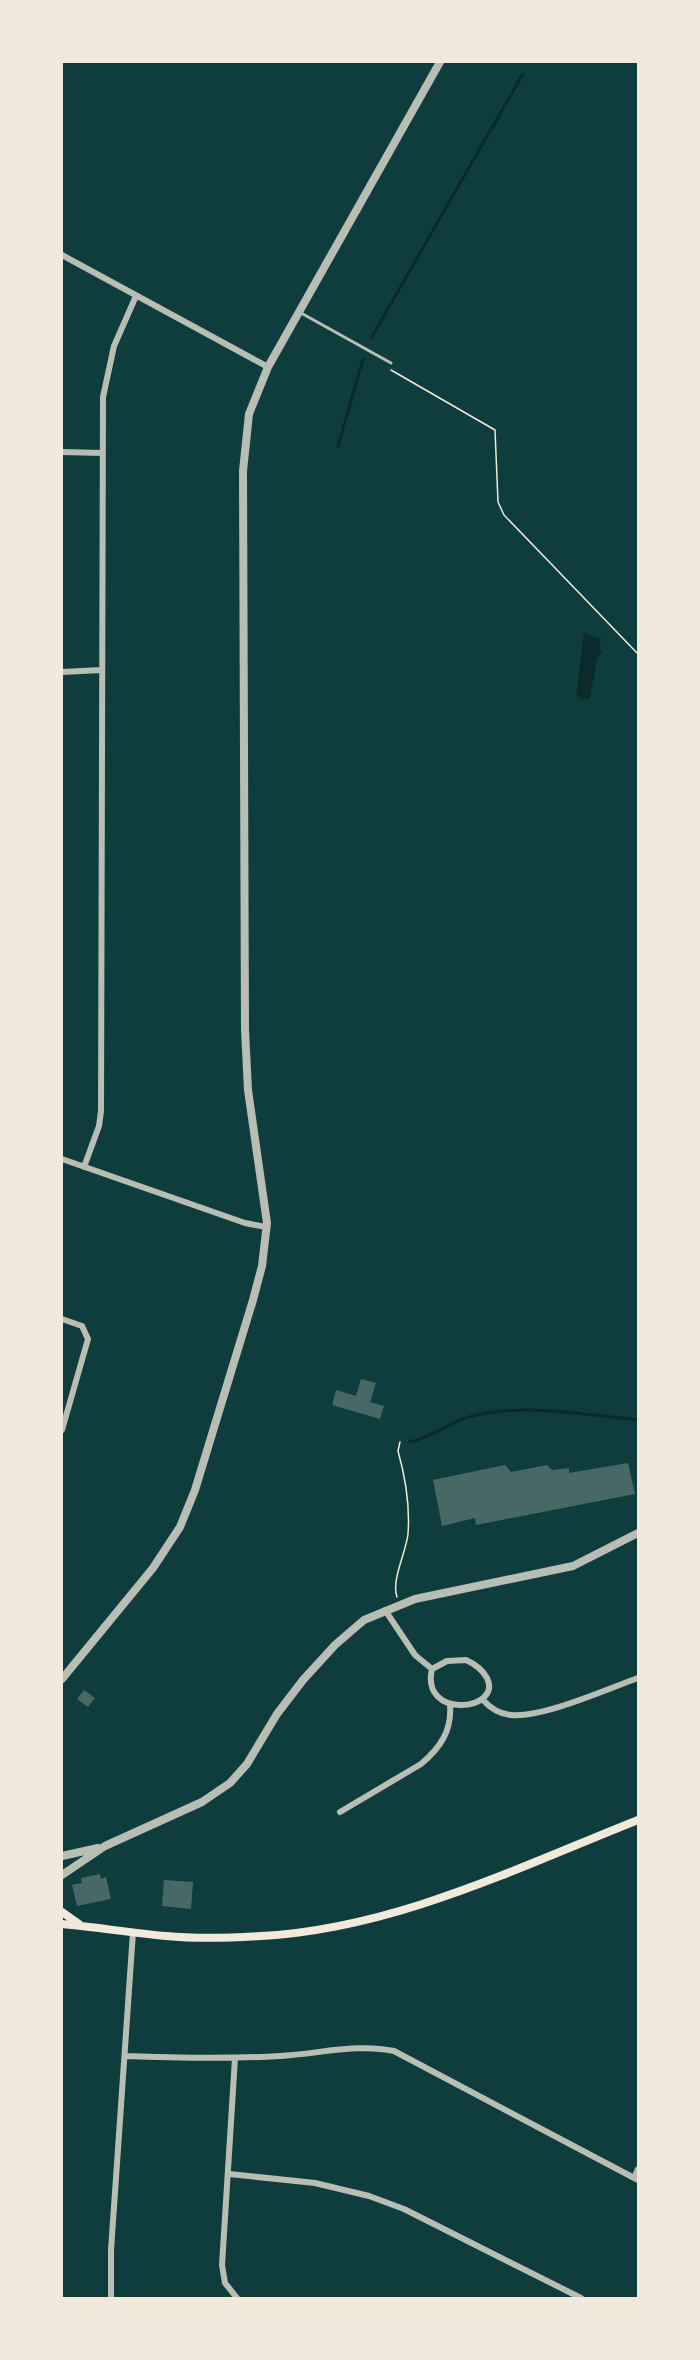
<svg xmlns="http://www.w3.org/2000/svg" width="700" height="2360" font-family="'Fira Sans Condensed',sans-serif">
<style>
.water{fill:#0a2a2b}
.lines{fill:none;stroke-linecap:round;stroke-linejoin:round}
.stream{stroke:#0a2a2b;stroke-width:3}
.building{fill:#486865}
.path{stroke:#f1e9da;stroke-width:1.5}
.service{stroke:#b8beb3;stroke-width:3}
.minor{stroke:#b8beb3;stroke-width:6}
.tertiary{stroke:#b8beb3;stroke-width:8}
.secondary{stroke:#f1e9da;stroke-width:8}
</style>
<rect width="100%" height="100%" fill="#0f3d3e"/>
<!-- water -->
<path class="water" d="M 584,633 L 601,639 L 599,649 L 602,652 L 597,659 L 590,699 L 582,700 L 576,694 Z"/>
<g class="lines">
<!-- stream -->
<path class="stream" d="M 371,338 L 523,74
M 338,446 L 363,359
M 409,1442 C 433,1437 448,1423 469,1417 C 519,1402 587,1415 638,1420"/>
</g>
<!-- building -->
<path class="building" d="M 361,1379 L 376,1383 L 370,1402 L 384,1406 L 380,1419 L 332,1405 L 336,1390 L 356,1396 Z
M 628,1463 L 635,1494 L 476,1525 L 475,1518 L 442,1526 L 433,1480 L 505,1465 L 511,1472 L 547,1465 L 552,1470 L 569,1468 L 569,1473 Z
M 84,1690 L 95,1698 L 88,1707 L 77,1699 Z
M 100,1874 L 101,1879 L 106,1877 L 111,1899 L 77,1906 L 72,1885 L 82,1883 L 81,1878 Z
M 164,1880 L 193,1882 L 191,1909 L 162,1906 Z"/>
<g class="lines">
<!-- path -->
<path class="path" d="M 391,370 L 495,430 L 498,502 L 504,515 L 638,654
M 397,1597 C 391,1580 406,1553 408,1534 C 410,1508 405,1476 398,1451 L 400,1442"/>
<!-- service -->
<path class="service" d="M 301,313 L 391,363"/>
<!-- minor -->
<path class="minor" d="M 62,255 L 268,367
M 62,452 L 103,453
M 62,672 L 101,670
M 62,1159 L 245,1223 L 266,1227
M 84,1167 L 99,1126 L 101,1111 L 103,397 L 114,346 L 136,296
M 62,1319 L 82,1326 L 88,1339 L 62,1430
M 385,1610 L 415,1655 L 432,1669
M 466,1660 C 475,1664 482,1669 487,1678 C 503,1711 420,1720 432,1669 L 447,1661 Z
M 483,1700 C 491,1709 499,1714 511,1715 C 543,1718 607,1689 638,1678
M 340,1812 L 421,1764 C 440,1748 452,1731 450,1705
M 125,2056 C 177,2058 229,2059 280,2056 C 319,2054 356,2043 394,2051 L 638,2180
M 235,2058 L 222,2265 L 225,2283 L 237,2298
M 229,2174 L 315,2183 L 369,2196 L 404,2209 L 581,2298
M 634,2178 L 638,2169
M 111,2298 L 111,2250 L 133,1932"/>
<!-- tertiary -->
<path class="tertiary" d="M 62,1679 L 153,1568 L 180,1527 L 195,1490 L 253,1300 L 262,1266 L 267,1223 L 248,1090 L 245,1030 L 243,471 L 249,414 L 268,367 L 440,62
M 62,1856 L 98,1848
M 62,1875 L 105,1846 L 202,1802 L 230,1783 L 247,1764 L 277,1714 L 303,1680 L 335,1645 L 364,1620 L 415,1599 L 573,1566 L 638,1533"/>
<!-- secondary -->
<path class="secondary" d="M 62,1912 L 79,1924
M 62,1924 C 96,1927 131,1933 166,1936 C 197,1939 230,1938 261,1936 C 393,1929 517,1868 638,1820"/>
</g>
<!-- border -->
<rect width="700" height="2360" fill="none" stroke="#f1e9da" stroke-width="126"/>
</svg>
